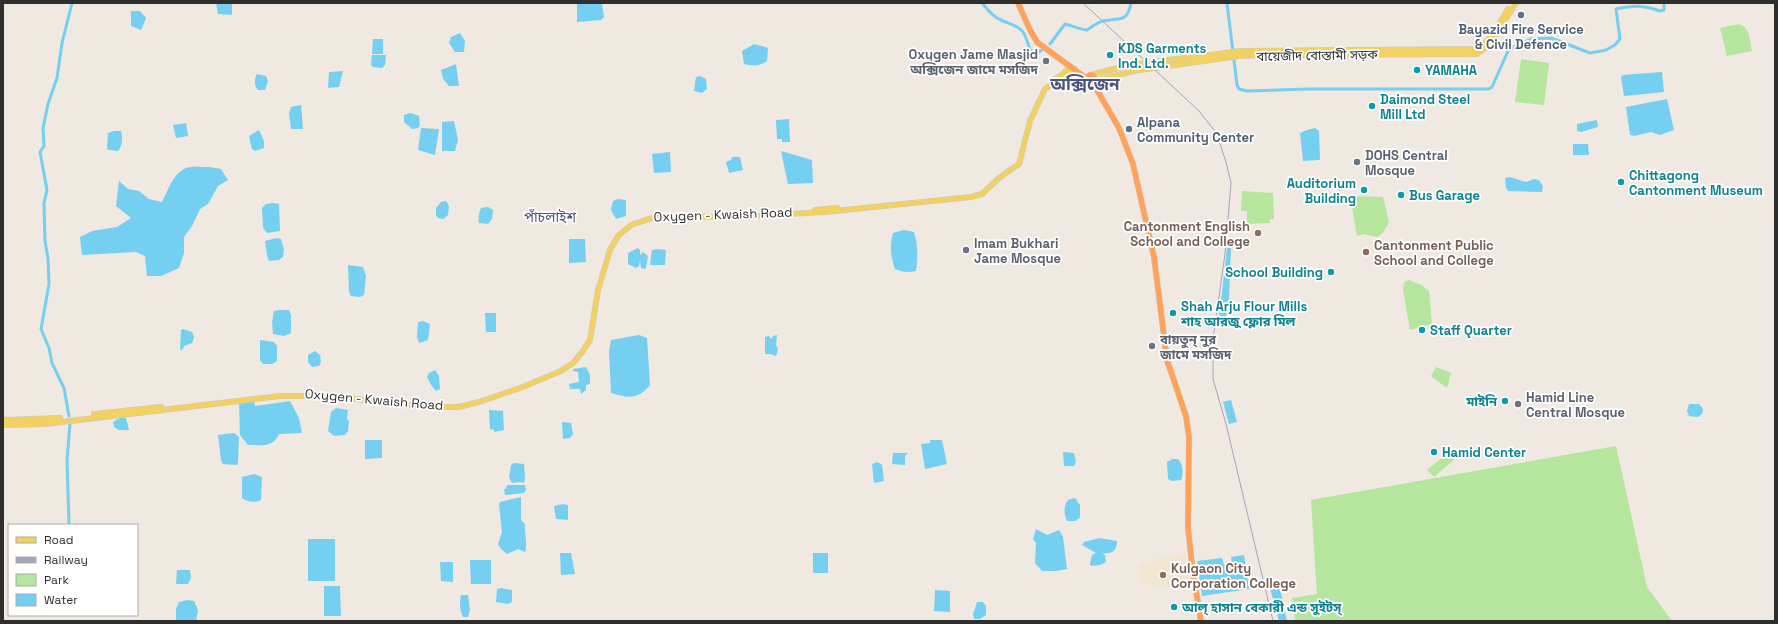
<svg xmlns="http://www.w3.org/2000/svg" width="1778" height="624" font-family="'Space Grotesk','Noto Sans Bengali',sans-serif">
<style>
.education{fill:#f0e6d1}
.green{fill:#b6e59e}
.water{fill:#75cff0}
.lines{fill:none;stroke-linecap:round;stroke-linejoin:round}
.canal{stroke:#75cff0;stroke-width:3}
.major-casing{stroke:#c9c9c9;stroke-width:6}
.highway-casing{stroke:#c9c9c9;stroke-width:6}
.major{stroke:#f2d163;stroke-width:5}
.highway{stroke:#ffa35c;stroke-width:5.5}
.rail{stroke:#a3a6b8;stroke-width:1}
.service-dot{fill:#5c6f8a;stroke:#fff;stroke-width:1.5}
.culture-dot{fill:#0f9aa8;stroke:#fff;stroke-width:1.5}
.worship-dot{fill:#6b7280;stroke:#fff;stroke-width:1.5}
.education-dot{fill:#8d6e63;stroke:#fff;stroke-width:1.5}
.labels{text-anchor:middle;stroke-width:3.5;stroke-linejoin:round;paint-order:stroke}
.service-label{font-size:13px;font-weight:bold;fill:#4e5e75;stroke:#fff}
.culture-label{font-size:13px;font-weight:bold;fill:#0d838f;stroke:#fff;text-anchor:start}
.worship-label{font-size:13px;font-weight:bold;fill:#5b616d;stroke:#fff;text-anchor:start}
.street-label{font-size:13px;fill:#2e2e2e;stroke:#fff}
.education-label{font-size:13px;font-weight:bold;fill:#785e54;stroke:#fff;text-anchor:start}
.neighbourhood-label{font-size:14px;fill:#4d5680;stroke:#fff}
.district-label{font-size:17px;font-weight:bold;fill:#4d5680;stroke:#fff}
</style>
<rect width="100%" height="100%" fill="#efe9e1"/>
<!-- education -->
<path class="education" d="M 1186,554 L 1189,586 L 1158,588 L 1152,584 L 1139,585 L 1139,565 L 1158,561 L 1158,557 Z"/>
<!-- green -->
<path class="green" d="M 1739,24 C 1750,27 1750,41 1752,51 L 1727,56 L 1720,28 Z
M 1521,59 L 1549,63 L 1544,105 L 1515,102 Z
M 1242,191 L 1273,193 L 1274,219 L 1270,219 L 1270,223 L 1247,224 L 1247,211 L 1241,211 Z
M 1350,196 L 1383,197 L 1389,222 L 1383,233 L 1377,237 L 1364,234 L 1357,236 Z
M 1409,280 L 1421,285 L 1429,291 L 1432,324 L 1410,330 L 1403,290 L 1404,282 Z
M 1436,367 L 1451,373 L 1447,388 L 1431,376 Z
M 1616,446 L 1647,587 L 1672,621 L 1295,621 L 1292,598 L 1317,594 L 1311,500 Z
M 1448,453 L 1454,460 L 1434,477 L 1427,470 Z"/>
<!-- water -->
<path class="water" d="M 216,3 L 232,3 L 232,15 L 218,14 Z
M 577,3 L 602,3 L 604,17 L 601,20 L 577,22 Z
M 131,11 L 140,11 L 146,18 L 141,30 L 131,26 Z
M 460,33 L 465,41 L 464,52 L 455,52 L 449,43 L 451,37 Z
M 373,39 L 383,39 L 383,54 L 372,54 Z
M 754,44 L 768,48 L 767,61 C 761,66 751,66 744,64 L 742,51 Z
M 372,55 L 386,55 L 385,65 L 382,68 L 373,67 L 371,65 Z
M 456,64 L 459,86 L 449,86 L 443,79 L 441,70 Z
M 343,71 L 339,87 L 328,88 L 329,72 Z
M 1662,72 L 1664,92 L 1624,96 L 1621,77 L 1623,75 Z
M 257,74 L 266,76 L 268,81 L 265,90 L 258,90 C 254,85 254,80 257,74 Z
M 700,76 L 706,79 L 707,89 L 702,93 L 694,91 L 696,77 Z
M 1667,99 L 1674,130 L 1660,135 L 1651,132 L 1634,136 L 1630,135 L 1626,107 Z
M 301,105 L 303,129 L 291,129 L 289,113 L 291,107 Z
M 410,113 L 419,116 L 420,125 L 418,128 L 412,129 L 404,122 L 404,115 Z
M 789,119 L 790,142 L 782,142 L 782,139 L 777,139 L 776,120 Z
M 1597,120 L 1598,127 L 1581,132 L 1577,131 L 1577,124 Z
M 454,121 L 458,140 L 455,151 L 442,151 L 442,122 Z
M 186,123 L 188,136 L 176,138 L 173,125 Z
M 421,128 L 439,129 L 435,155 L 418,150 Z
M 1315,128 L 1319,131 L 1320,159 L 1319,160 L 1303,161 L 1300,133 L 1307,130 Z
M 259,130 L 264,141 L 264,148 L 255,151 L 252,149 L 249,136 Z
M 114,131 L 121,131 C 123,137 122,147 118,151 L 109,150 L 107,149 L 108,133 Z
M 1573,144 L 1588,144 L 1589,155 L 1573,155 Z
M 781,151 L 812,160 L 813,183 L 788,184 Z
M 670,152 L 671,172 L 654,173 L 652,154 Z
M 732,157 L 740,157 L 743,170 L 729,173 L 726,162 L 731,160 Z
M 209,167 L 221,169 L 228,180 L 218,186 L 208,204 L 200,209 L 192,226 L 184,237 L 184,253 L 179,268 L 161,276 L 147,276 L 145,256 L 136,252 L 82,255 L 80,237 L 92,231 L 117,227 L 131,218 L 116,206 L 119,181 L 128,189 L 139,191 L 149,199 L 162,202 C 168,191 173,173 186,168 C 192,166 202,167 209,167 Z
M 1510,177 L 1526,182 L 1534,179 L 1539,180 L 1543,186 L 1542,192 L 1508,191 L 1506,188 L 1505,178 Z
M 618,199 L 626,200 L 626,216 L 616,219 L 611,210 L 613,201 Z
M 446,201 L 449,206 L 448,215 L 443,219 L 438,218 L 436,216 L 436,208 L 441,202 Z
M 273,203 L 279,204 L 280,231 L 267,233 L 263,228 L 262,208 L 266,204 Z
M 488,207 L 493,210 L 492,219 L 488,224 L 479,223 C 478,218 479,213 481,208 Z
M 904,230 L 914,232 C 918,244 918,258 916,271 C 908,273 902,272 895,269 C 890,255 890,246 893,233 Z
M 277,238 L 281,239 L 284,249 L 283,257 L 279,260 L 269,261 L 267,255 L 265,241 Z
M 569,239 L 585,239 L 586,262 L 569,263 Z
M 638,248 L 640,250 L 640,255 L 643,252 L 648,256 L 646,268 L 644,269 L 641,268 L 640,260 L 639,266 L 636,268 L 628,264 L 628,253 Z
M 1227,248 L 1231,248 L 1229,299 L 1225,326 L 1218,327 Z
M 658,249 L 666,250 L 665,265 L 650,265 L 652,250 Z
M 348,265 L 363,267 L 366,276 L 364,295 L 360,297 L 351,296 L 349,292 Z
M 280,310 L 289,310 L 291,315 L 291,333 L 284,336 L 273,334 L 272,322 L 274,311 Z
M 485,313 L 496,313 L 496,332 L 486,332 Z
M 423,321 L 430,324 L 428,340 L 419,343 L 417,337 L 418,322 Z
M 183,329 L 192,332 L 194,337 L 192,343 L 184,346 L 183,349 L 180,350 L 181,330 Z
M 639,335 L 647,338 L 650,385 C 638,400 628,398 611,393 L 609,351 L 611,340 Z
M 777,335 L 776,345 L 778,349 L 776,356 L 770,354 L 765,354 L 765,337 L 769,336 L 771,339 L 773,336 Z
M 260,340 L 274,342 L 277,346 L 277,361 L 272,364 L 263,364 L 260,360 Z
M 315,351 L 320,355 L 321,362 L 319,366 L 312,367 L 308,362 L 308,355 Z
M 586,367 L 590,375 L 590,384 L 586,385 L 586,390 L 581,394 L 580,389 L 570,389 L 569,384 L 579,382 L 578,372 L 573,371 L 573,369 Z
M 435,370 L 439,376 L 440,389 L 436,391 L 431,385 L 427,377 L 429,373 Z
M 254,400 L 255,406 L 290,401 L 299,418 L 302,433 L 279,434 C 273,448 261,445 248,445 L 240,435 L 239,402 Z
M 1231,400 L 1237,422 L 1229,424 L 1223,402 Z
M 1689,404 L 1699,404 L 1703,409 L 1702,414 L 1698,417 L 1689,416 L 1687,411 Z
M 336,408 L 348,410 L 347,419 L 349,421 L 348,431 L 345,435 L 334,436 L 328,431 L 331,412 Z
M 489,410 L 503,411 L 504,430 L 494,432 L 494,430 L 490,429 Z
M 120,418 L 126,418 L 129,430 L 119,430 L 114,427 L 113,422 Z
M 562,422 L 571,423 L 573,434 L 570,438 L 563,439 Z
M 234,433 L 239,437 L 238,462 L 237,465 L 223,464 L 221,460 L 218,435 Z
M 365,440 L 382,440 L 382,458 L 365,459 Z
M 930,440 L 942,440 L 947,464 L 925,469 L 921,444 L 930,443 Z
M 1063,452 L 1074,453 L 1076,462 L 1074,466 L 1064,466 Z
M 893,453 L 908,453 L 905,456 L 905,465 L 892,464 Z
M 1172,459 L 1178,459 C 1183,464 1184,474 1181,480 L 1172,481 L 1168,479 L 1167,462 Z
M 878,462 L 882,465 L 884,481 L 874,483 L 872,464 Z
M 514,463 L 524,464 L 525,478 L 524,483 L 520,482 L 512,483 L 509,477 L 511,465 Z
M 254,474 L 262,477 L 261,500 C 255,503 247,502 242,498 L 242,477 Z
M 507,485 L 525,485 L 526,490 L 524,493 L 505,495 L 504,489 L 506,489 Z
M 521,497 L 521,520 L 525,524 C 524,533 528,544 525,552 L 518,549 L 507,554 L 501,549 L 498,544 L 502,532 L 499,504 L 500,502 Z
M 1075,498 L 1080,505 L 1080,518 L 1075,521 L 1067,521 C 1064,514 1063,507 1068,500 Z
M 563,504 L 568,505 L 568,520 L 556,519 L 554,506 Z
M 1036,529 L 1047,535 L 1059,530 L 1063,537 L 1067,569 L 1056,571 L 1042,571 L 1035,563 L 1036,543 L 1033,539 Z
M 1099,538 L 1117,541 C 1117,552 1111,554 1102,553 L 1105,555 L 1106,562 L 1100,565 L 1091,566 L 1090,564 L 1092,555 L 1096,553 L 1082,545 L 1084,542 Z
M 308,539 L 335,539 L 335,581 L 308,581 Z
M 560,553 L 571,553 L 575,574 L 561,575 Z
M 813,553 L 828,553 L 828,573 L 813,573 Z
M 1244,555 L 1249,589 L 1202,596 L 1197,561 L 1222,558 L 1224,565 L 1232,564 L 1231,557 Z
M 470,560 L 491,560 L 491,584 L 471,584 Z
M 440,562 L 453,562 L 453,582 L 441,581 Z
M 177,570 L 190,570 L 191,578 L 188,584 L 176,584 Z
M 324,586 L 340,586 L 341,616 L 324,616 Z
M 501,588 L 512,590 L 512,602 L 508,604 L 496,602 L 497,589 Z
M 1270,588 L 1280,588 L 1287,621 L 1279,621 Z
M 935,590 L 950,591 L 950,612 L 934,611 Z
M 461,595 L 468,595 L 470,610 L 468,617 L 463,617 C 460,610 459,603 461,595 Z
M 187,600 L 194,601 L 198,610 L 196,621 L 176,621 L 176,609 L 179,602 Z
M 977,602 L 983,602 L 986,606 L 986,615 L 980,619 L 974,619 L 973,614 Z"/>
<g class="lines">
<!-- canal -->
<path class="canal" d="M 982,3 C 987,9 993,17 1001,20 C 1022,29 1023,26 1030,50 L 1037,53 L 1042,50
M 1227,3 L 1237,85 L 1239,89 L 1247,91 L 1308,89 L 1489,89 L 1492,87 L 1508,51 L 1515,46 L 1531,39 L 1551,38 L 1590,53 L 1606,50 L 1615,45 L 1620,39 L 1616,9 C 1635,5 1642,5 1660,11 L 1664,10 L 1664,3
M 1050,44 L 1065,24 C 1073,26 1079,29 1087,30 C 1092,27 1098,22 1103,21 C 1119,17 1127,24 1131,3
M 69,416 L 64,388 L 52,363 L 49,348 L 41,329 L 49,284 L 48,258 L 45,241 L 44,203 L 47,190 L 40,152 L 44,146 L 43,128 L 48,104 L 57,78 L 62,43 L 72,3
M 69,525 L 67,460 L 70,423"/>
<!-- major casing -->
<g class="major-casing">
<path id="major" d="M 1091,75 L 1130,65 L 1241,51 L 1475,49 C 1491,43 1499,23 1508,9
M 1055,79 L 1063,74 L 1070,66
M 1095,81 L 1133,71 L 1239,56 L 1265,55 L 1477,54 L 1490,44 L 1516,3
M 815,210 L 837,208
M 94,414 L 161,407
M 3,420 L 60,418
M 3,425 L 45,424 L 280,396 L 328,396 L 429,407 L 459,407 L 479,402 L 520,388 L 561,371 L 573,363 L 583,351 L 590,340 L 598,290 L 610,250 L 618,236 L 631,225 L 658,216 L 736,217 L 825,212 L 971,197 L 982,194 L 999,178 L 1019,164 L 1030,121 L 1045,89 L 1075,69"/>
</g>
<!-- highway casing -->
<g class="highway-casing">
<path id="highway" d="M 1018,3 L 1030,30 L 1037,42 L 1087,79
M1087 79a4 4 0 1 1 8 0a4 4 0 1 1-8 0Z
M 1093,83 L 1119,128 L 1133,164 L 1154,257 L 1167,360 L 1186,416 L 1189,437 L 1188,528 L 1193,573 L 1201,621"/>
</g>
<!-- major -->
<use href="#major" class="major"/>
<!-- highway -->
<use href="#highway" class="highway"/>
<!-- rail -->
<path class="rail" d="M 1083,3 L 1199,111 L 1214,130 L 1219,141 L 1226,162 L 1231,183 L 1225,254 L 1213,339 L 1213,379 L 1226,424 L 1273,621"/>
</g>
<!-- markers -->
<g class="service-dot">
<circle cx="1521" cy="15" r="4"/>
<circle cx="1129" cy="129" r="4"/>
</g>
<g class="culture-dot">
<circle cx="1110" cy="55" r="4"/>
<circle cx="1417" cy="70" r="4"/>
<circle cx="1372" cy="106" r="4"/>
<circle cx="1621" cy="182" r="4"/>
<circle cx="1364" cy="190" r="4"/>
<circle cx="1401" cy="195" r="4"/>
<circle cx="1331" cy="272" r="4"/>
<circle cx="1173" cy="313" r="4"/>
<circle cx="1422" cy="330" r="4"/>
<circle cx="1505" cy="401" r="4"/>
<circle cx="1434" cy="452" r="4"/>
<circle cx="1174" cy="607" r="4"/>
</g>
<g class="worship-dot">
<circle cx="1046" cy="61" r="4"/>
<circle cx="1357" cy="162" r="4"/>
<circle cx="966" cy="250" r="4"/>
<circle cx="1152" cy="346" r="4"/>
<circle cx="1518" cy="404" r="4"/>
</g>
<g class="education-dot">
<circle cx="1258" cy="233" r="4"/>
<circle cx="1366" cy="252" r="4"/>
<circle cx="1163" cy="575" r="4"/>
</g>
<g class="labels">
<!-- service labels -->
<g class="service-label">
<text x="1521" y="34">Bayazid Fire Service<tspan x="1521" dy="15">&amp; Civil Defence</tspan></text>
<text x="1137" y="127" text-anchor="start">Alpana<tspan x="1137" dy="15">Community Center</tspan></text>
</g>
<!-- culture labels -->
<g class="culture-label">
<text x="1118" y="53">KDS Garments<tspan x="1118" dy="15">Ind. Ltd.</tspan></text>
<text x="1425" y="75">YAMAHA</text>
<text x="1380" y="104">Daimond Steel<tspan x="1380" dy="15">Mill Ltd</tspan></text>
<text x="1629" y="180">Chittagong<tspan x="1629" dy="15">Cantonment Museum</tspan></text>
<text x="1356" y="188" text-anchor="end">Auditorium<tspan x="1356" dy="15">Building</tspan></text>
<text x="1409" y="200">Bus Garage</text>
<text x="1323" y="277" text-anchor="end">School Building</text>
<text x="1181" y="311">Shah Arju Flour Mills<tspan x="1181" dy="15">শাহ আরজু ফ্লোর মিল</tspan></text>
<text x="1430" y="335">Staff Quarter</text>
<text x="1497" y="406" text-anchor="end">মাইনি</text>
<text x="1442" y="457">Hamid Center</text>
<text x="1182" y="612">আল্ হাসান বেকারী এন্ড সুইটস্</text>
</g>
<!-- worship labels -->
<g class="worship-label">
<text x="1038" y="59" text-anchor="end">Oxygen Jame Masjid<tspan x="1038" dy="15">অক্সিজেন জামে মসজিদ</tspan></text>
<text x="1365" y="160">DOHS Central<tspan x="1365" dy="15">Mosque</tspan></text>
<text x="974" y="248">Imam Bukhari<tspan x="974" dy="15">Jame Mosque</tspan></text>
<text x="1160" y="344">বায়তুন্ নুর<tspan x="1160" dy="15">জামে মসজিদ</tspan></text>
<text x="1526" y="402">Hamid Line<tspan x="1526" dy="15">Central Mosque</tspan></text>
</g>
<!-- street labels -->
<g class="street-label">
<text transform="translate(1317 55) rotate(-1)" y="5">বায়েজীদ বোস্তামী সড়ক</text>
<text transform="translate(723 214) rotate(-2)" y="5">Oxygen - Kwaish Road</text>
<text transform="translate(374 399) rotate(5)" y="5">Oxygen - Kwaish Road</text>
</g>
<!-- education labels -->
<g class="education-label">
<text x="1250" y="231" text-anchor="end">Cantonment English<tspan x="1250" dy="15">School and College</tspan></text>
<text x="1374" y="250">Cantonment Public<tspan x="1374" dy="15">School and College</tspan></text>
<text x="1171" y="573">Kulgaon City<tspan x="1171" dy="15">Corporation College</tspan></text>
</g>
<!-- neighbourhood labels -->
<g class="neighbourhood-label">
<text x="550" y="222">পাঁচলাইশ</text>
</g>
<!-- district labels -->
<g class="district-label">
<text x="1085" y="90">অক্সিজেন</text>
</g>
</g>
<!-- border -->
<rect width="1778" height="624" fill="none" stroke="#2e2e2e" stroke-width="8"/>
<!-- legend -->
<rect x="8" y="524" width="130" height="92" fill="#ffffff" stroke="#ababab"/>
<rect x="16" y="537" width="20" height="6" fill="#f2d163" stroke="#ababab"/>
<text x="44" y="544" font-size="12" fill="#2e2e2e">Road</text>
<rect x="16" y="557" width="20" height="6" fill="#a3a6b8" stroke="#ababab"/>
<text x="44" y="564" font-size="12" fill="#2e2e2e">Railway</text>
<rect x="16" y="574" width="20" height="12" fill="#b6e59e" stroke="#ababab"/>
<text x="44" y="584" font-size="12" fill="#2e2e2e">Park</text>
<rect x="16" y="594" width="20" height="12" fill="#75cff0" stroke="#ababab"/>
<text x="44" y="604" font-size="12" fill="#2e2e2e">Water</text>
</svg>
